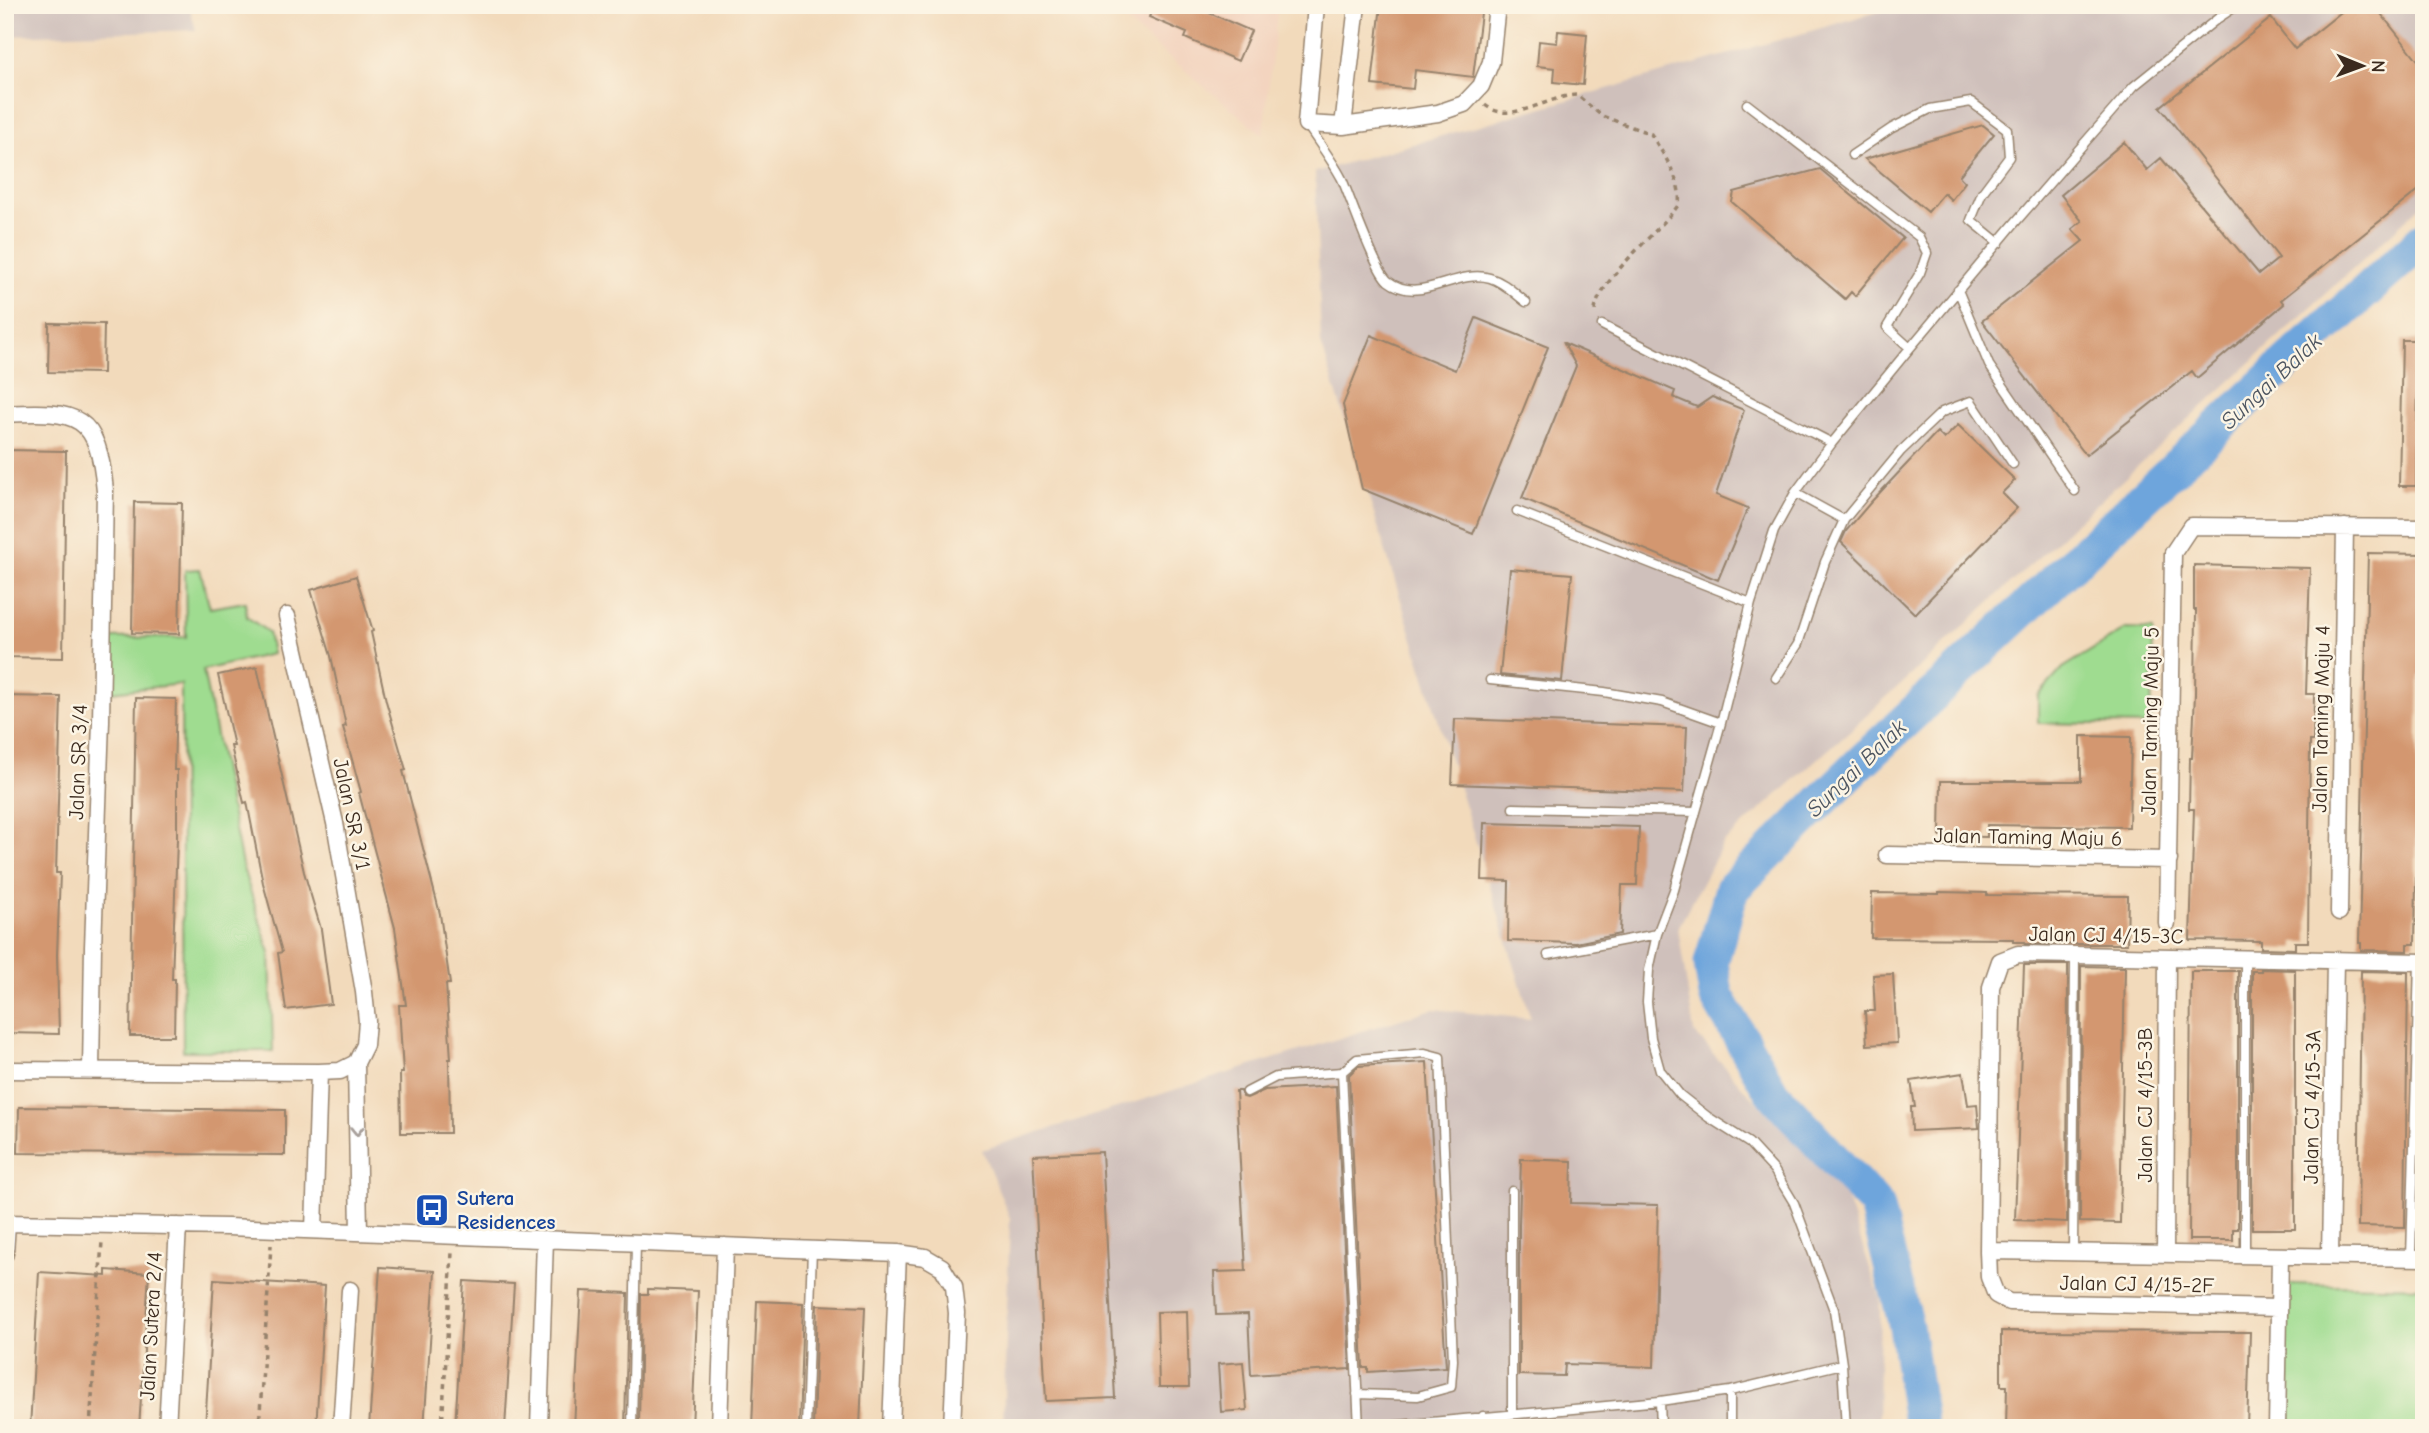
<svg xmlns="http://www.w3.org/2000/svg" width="2429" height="1433" font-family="'Comic Neue',sans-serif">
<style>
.built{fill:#f3d4bf}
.industrial{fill:#cfc0bb}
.green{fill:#9fdc90;stroke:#6d8357;stroke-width:2}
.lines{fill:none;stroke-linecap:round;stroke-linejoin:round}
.river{stroke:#6ea5dc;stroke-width:35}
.building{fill:#d3976f}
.lane-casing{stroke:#96826c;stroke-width:11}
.street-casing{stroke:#96826c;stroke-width:19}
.path{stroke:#96826c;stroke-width:3.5;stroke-dasharray:5 5;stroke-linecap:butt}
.lane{stroke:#fff;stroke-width:8}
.street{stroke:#fff;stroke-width:16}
.oneway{stroke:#a79f9a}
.labels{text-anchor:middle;stroke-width:5;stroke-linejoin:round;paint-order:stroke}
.street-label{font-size:21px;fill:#3b2a1e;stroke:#fcf5e5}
.transit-label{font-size:21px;font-weight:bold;fill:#164399;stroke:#fcf5e5;text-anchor:start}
.water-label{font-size:23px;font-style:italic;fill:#4d5560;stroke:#fcf5e5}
</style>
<rect width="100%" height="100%" fill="#fcf5e5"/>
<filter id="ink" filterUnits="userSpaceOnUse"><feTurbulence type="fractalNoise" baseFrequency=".0143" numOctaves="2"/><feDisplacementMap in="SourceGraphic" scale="14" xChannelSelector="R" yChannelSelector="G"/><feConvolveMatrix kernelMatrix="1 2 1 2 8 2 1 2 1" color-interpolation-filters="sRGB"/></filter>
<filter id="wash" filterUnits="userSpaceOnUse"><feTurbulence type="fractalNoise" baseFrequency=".00686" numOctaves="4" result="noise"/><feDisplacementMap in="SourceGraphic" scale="28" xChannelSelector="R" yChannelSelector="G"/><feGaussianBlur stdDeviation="1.57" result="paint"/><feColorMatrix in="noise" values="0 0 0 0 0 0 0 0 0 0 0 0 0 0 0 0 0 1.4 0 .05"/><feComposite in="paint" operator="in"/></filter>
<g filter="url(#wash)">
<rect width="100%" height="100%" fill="#f2dabb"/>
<!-- built -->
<path class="built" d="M 1106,5 L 1278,5 L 1263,135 Z"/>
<!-- industrial -->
<path class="industrial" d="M 5,5 L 189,5 L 196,30 L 5,36 Z
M 1902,5 L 2424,5 L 2424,203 L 1854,727 L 1724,842 L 1678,928 L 1694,1032 L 1756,1102 L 1843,1188 L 1880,1298 L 1878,1428 L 1003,1428 L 1010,1218 L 982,1150 L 1433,1009 L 1531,1019 L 1321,343 L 1315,172 Z"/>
<!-- green -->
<path class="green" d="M 200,569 L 210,608 L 245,602 L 247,617 L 268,632 L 272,654 L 203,670 L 242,865 L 270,953 L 273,1051 L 183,1051 L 181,684 L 111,692 L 110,638 L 186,637 L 185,570 Z
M 2126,629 L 2153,630 L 2151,725 L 2038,723 L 2038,696 L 2063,668 Z
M 2287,1284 L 2424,1287 L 2424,1428 L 2284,1428 Z"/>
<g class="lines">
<!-- river -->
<path class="river" d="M 1921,1428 L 1906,1326 L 1876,1205 L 1771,1091 L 1716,995 L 1711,963 L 1732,889 L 1859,764 L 2294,356 L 2424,239"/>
</g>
<g id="blocks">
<!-- building -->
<path class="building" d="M 1154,5 L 1191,5 L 1251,31 L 1238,61 L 1185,38 L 1187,33 L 1149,17 Z
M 1381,5 L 1482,5 L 1473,77 L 1415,70 L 1413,89 L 1372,85 Z
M 2350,5 L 2374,5 L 2424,68 L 2424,183 L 2420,189 L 2281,300 L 2284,304 L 2197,378 L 2192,371 L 2086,455 L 1982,321 L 2083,241 L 2072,229 L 2082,221 L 2061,195 L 2124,142 L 2147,170 L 2161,158 L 2259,274 L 2279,258 L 2160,107 L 2271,18 L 2295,49 Z
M 1558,31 L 1587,34 L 1583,85 L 1554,82 L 1555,68 L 1537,66 L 1539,41 L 1557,43 Z
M 1983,125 L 1994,134 L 1959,176 L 1965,182 L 1951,200 L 1944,193 L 1928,212 L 1865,159 Z
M 1820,169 L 1903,238 L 1855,296 L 1851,292 L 1845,299 L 1732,202 L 1734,192 Z
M 1476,318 L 1548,347 L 1473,534 L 1362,489 L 1343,405 L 1371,335 L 1455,370 Z
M 49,323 L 104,324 L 103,373 L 48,372 Z
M 2402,340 L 2419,340 L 2416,486 L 2399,486 Z
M 1564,343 L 1675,391 L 1673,397 L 1697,407 L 1712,397 L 1744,410 L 1716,495 L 1748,508 L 1718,580 L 1522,498 L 1576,366 Z
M 1958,425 L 2015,480 L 2002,493 L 2017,508 L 1915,614 L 1841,542 L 1846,531 L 1871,502 L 1937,432 L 1944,439 Z
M 5,450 L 66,451 L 63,658 L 5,657 Z
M 134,502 L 182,503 L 179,634 L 132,633 Z
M 2368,553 L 2423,554 L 2422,676 L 2419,676 L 2415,944 L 2408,944 L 2408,951 L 2361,950 L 2361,943 L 2359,943 Z
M 2194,565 L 2310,568 L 2306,694 L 2314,694 L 2313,741 L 2310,741 L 2308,942 L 2295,942 L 2295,949 L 2261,948 L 2261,941 L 2190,940 L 2194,809 L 2189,809 L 2190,758 L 2192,758 L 2195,694 L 2196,610 L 2194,610 Z
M 1510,569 L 1572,574 L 1562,681 L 1500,675 Z
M 356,576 L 373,631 L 371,632 L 386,701 L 406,770 L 403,771 L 440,914 L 450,984 L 446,984 L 451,1059 L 449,1059 L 450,1133 L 401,1133 L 400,1073 L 403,1073 L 399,1005 L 406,1005 L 395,928 L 359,793 L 361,792 L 343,727 L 346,726 L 331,656 L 311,590 Z
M 257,667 L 304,872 L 321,929 L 331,1004 L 286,1010 L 278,953 L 282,952 L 263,883 L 247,802 L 244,803 L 231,746 L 234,746 L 218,675 Z
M 5,696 L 61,697 L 56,873 L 60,873 L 57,955 L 59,1034 L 5,1033 Z
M 136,698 L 176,699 L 174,770 L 177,770 L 177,839 L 172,979 L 175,979 L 174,1036 L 130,1036 Z
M 1455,719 L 1687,727 L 1684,792 L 1452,784 Z
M 2081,736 L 2131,737 L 2129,827 L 1987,825 L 1987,837 L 1940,836 L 1941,781 L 2081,781 Z
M 1484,823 L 1639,827 L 1637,885 L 1622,885 L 1620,934 L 1576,943 L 1508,941 L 1509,881 L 1482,880 Z
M 1939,892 L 1987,893 L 1987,895 L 2128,896 L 2127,944 L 2025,944 L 2025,942 L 2013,942 L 2013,939 L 1871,938 L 1872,893 L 1939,894 Z
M 2024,965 L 2068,965 L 2067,1222 L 2015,1220 Z
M 2081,966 L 2125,967 L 2120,1223 L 2080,1222 Z
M 2261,969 L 2295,970 L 2295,1229 L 2252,1229 L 2252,971 L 2261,971 Z
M 2191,971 L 2238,971 L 2238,1229 L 2233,1229 L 2233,1240 L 2189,1240 Z
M 2361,971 L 2408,972 L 2405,1227 L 2358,1226 Z
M 1893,974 L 1897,1043 L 1867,1045 L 1865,1011 L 1875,1011 L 1873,975 Z
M 1427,1062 L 1446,1367 L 1368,1372 L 1368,1368 L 1363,1368 L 1349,1075 L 1358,1066 Z
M 1963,1073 L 1968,1105 L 1977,1104 L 1979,1128 L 1912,1131 L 1911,1107 L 1915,1107 L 1911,1081 Z
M 1336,1086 L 1350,1369 L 1251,1375 L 1248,1314 L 1216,1315 L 1214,1272 L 1246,1271 L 1236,1091 L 1241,1091 L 1243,1097 L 1247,1098 L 1265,1090 Z
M 19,1107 L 285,1110 L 285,1155 L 18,1153 Z
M 1102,1152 L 1115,1398 L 1046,1401 L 1033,1155 Z
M 1521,1159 L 1572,1161 L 1571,1203 L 1658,1205 L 1654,1367 L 1565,1364 L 1564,1376 L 1519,1375 L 1519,1225 Z
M 380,1267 L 435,1271 L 424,1428 L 369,1428 Z
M 106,1270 L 149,1273 L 139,1428 L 30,1428 L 39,1272 L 106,1276 Z
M 214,1279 L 325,1286 L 316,1428 L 205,1428 Z
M 464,1281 L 514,1284 L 505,1428 L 455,1428 Z
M 648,1289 L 698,1291 L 692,1428 L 639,1428 L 641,1294 L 648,1294 Z
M 581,1291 L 628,1293 L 625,1428 L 574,1428 Z
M 757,1301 L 803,1303 L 799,1428 L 752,1428 Z
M 817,1305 L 865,1307 L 860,1428 L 813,1428 Z
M 1187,1311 L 1189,1387 L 1159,1387 L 1157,1312 Z
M 2001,1331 L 2250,1332 L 2247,1428 L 2006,1428 L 2007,1386 L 2001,1386 Z
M 1243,1362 L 1247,1410 L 1221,1412 L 1218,1364 Z"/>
</g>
</g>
<g filter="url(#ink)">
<use href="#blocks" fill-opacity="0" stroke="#96826c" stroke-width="2"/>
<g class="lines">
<!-- lane casing -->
<g class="lane-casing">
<path id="lane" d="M 1747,104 L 1919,237 L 1927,253 L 1920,273 L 1887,327 L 1910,348
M 1307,125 C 1319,143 1332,160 1342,179 C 1351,200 1375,270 1388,281 C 1420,306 1456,268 1490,278 C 1504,282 1515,294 1526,302
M 1852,155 L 1892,128 L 1930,109 L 1971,102 L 2007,129 L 2009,157 L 1982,193 L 1971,220 L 1999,243
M 1958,290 L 1989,365 L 2075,491
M 1602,325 L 1832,443
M 1795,493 L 1844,520 L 1901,451 L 1942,412 L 1971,401 L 2013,464
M 1517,511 L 1751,603
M 2423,528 L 2424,496
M 1776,678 L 1798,644 L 1825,562 L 1844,520
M 1490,680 L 1604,692 L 1662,702 L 1721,723
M 1513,808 L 1696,812
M 1548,955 L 1657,934
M 1342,1072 L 1359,1428
M 1247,1092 L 1276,1077 L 1342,1072 L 1357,1059 L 1425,1053 L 1440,1057 L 1453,1360 L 1451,1387 L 1418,1396 L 1357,1394
M 2073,1253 L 2075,955
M 2245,1255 L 2245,958
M 2411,1258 L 2419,961
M 1730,1391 L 1730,1428
M 1660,1401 L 1661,1428
M 1512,1413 L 1512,1191
M 632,1428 L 636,1243
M 806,1428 L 812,1249
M 1366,1428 L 1660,1401 L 1730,1391 L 1842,1364
M 1482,1428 L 1483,1416
M 1846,1428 L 1842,1364 L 1834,1310 L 1794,1203 L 1774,1170 L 1749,1143 L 1708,1117 L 1680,1095 L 1660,1070 L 1651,1038 L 1647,1002 L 1649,970 L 1657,934 L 1674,890 L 1721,723 L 1751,603 L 1774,531 L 1795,493 L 1832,443 L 1910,348 L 2013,225 L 2134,86 L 2217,19 L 2238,5"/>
</g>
<!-- street casing -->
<g class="street-casing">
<path id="street" d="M 1316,5 L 1306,124 L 1343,126 L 1438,113 L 1464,104 L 1481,86 L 1491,62 L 1497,5
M 1343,126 L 1357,5
M 5,414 C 79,410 98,414 105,491 L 101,721 L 93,947 L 91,1070
M 1887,855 L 2169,860
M 2339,912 L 2345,527
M 2167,923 L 2173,553 L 2191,526 L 2424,528
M 356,1063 L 359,1232
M 5,1070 L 319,1072 L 340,1071 L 356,1063 L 365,1045 L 367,1021 L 364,992 L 335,823 L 287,616
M 5,1223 L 228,1227 L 898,1253 L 925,1257 L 942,1267 L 954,1287 L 957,1313 L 952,1428
M 314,1230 L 319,1072
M 1988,1251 L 2424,1258
M 5,1254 L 7,1223
M 2165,1254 L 2167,957
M 2330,1256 L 2335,960
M 2279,1308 L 2009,1302 L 1996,1295 L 1989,1277 L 1988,1251 L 1991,987 L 2000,961 L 2018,954 L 2424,962
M 167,1428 L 178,1226
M 341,1428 L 350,1290
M 539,1428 L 545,1239
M 719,1428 L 725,1246
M 891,1428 L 898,1253
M 2277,1428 L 2280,1256"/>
</g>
<!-- path -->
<path class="path" d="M 1485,105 C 1511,126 1549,95 1577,95 L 1602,116 L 1651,134 C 1664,156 1682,179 1679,204 C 1661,231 1592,284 1595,315
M 90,1428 L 102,1241
M 259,1428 L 271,1245
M 442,1428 L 452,1252"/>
<!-- lane -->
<use href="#lane" class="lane"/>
<!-- street -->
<use href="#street" class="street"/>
</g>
<!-- one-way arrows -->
<defs><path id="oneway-chevron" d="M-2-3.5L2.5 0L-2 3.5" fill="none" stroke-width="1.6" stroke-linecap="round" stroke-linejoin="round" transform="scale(1.75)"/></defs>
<use class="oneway" href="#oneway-chevron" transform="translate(357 1131) rotate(89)"/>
</g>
<!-- icons -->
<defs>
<g id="bus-square" transform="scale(1.75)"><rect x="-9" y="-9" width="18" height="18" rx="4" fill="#1a4fb4" stroke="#fcf5e5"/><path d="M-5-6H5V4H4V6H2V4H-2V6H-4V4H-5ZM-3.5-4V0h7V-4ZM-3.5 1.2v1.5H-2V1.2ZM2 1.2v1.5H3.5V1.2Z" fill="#fff"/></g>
</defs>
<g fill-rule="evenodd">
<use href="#bus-square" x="432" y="1210"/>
</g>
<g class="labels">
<!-- street labels -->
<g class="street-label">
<text transform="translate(2321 719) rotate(-89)" y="7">Jalan Taming Maju 4</text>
<text transform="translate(2150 721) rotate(-89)" y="7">Jalan Taming Maju 5</text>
<text transform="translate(78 762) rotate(-88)" y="7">Jalan SR 3/4</text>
<text transform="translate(352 814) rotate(78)" y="7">Jalan SR 3/1</text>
<text transform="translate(2028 837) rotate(1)" y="7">Jalan Taming Maju 6</text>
<text transform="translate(2106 935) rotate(1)" y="7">Jalan CJ 4/15-3C</text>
<text transform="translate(2145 1105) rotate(-90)" y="7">Jalan CJ 4/15-3B</text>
<text transform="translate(2312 1107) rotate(-89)" y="7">Jalan CJ 4/15-3A</text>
<text transform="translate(2137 1284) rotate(1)" y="7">Jalan CJ 4/15-2F</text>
<text transform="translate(151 1326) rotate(-87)" y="7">Jalan Sutera 2/4</text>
</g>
<!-- transit labels -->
<g class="transit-label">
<text x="457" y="1205">Sutera<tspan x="457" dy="24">Residences</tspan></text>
</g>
<!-- water labels -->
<g class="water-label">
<text transform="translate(2271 381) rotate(-43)" y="8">Sungai Balak</text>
<text transform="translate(1856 768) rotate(-44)" y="8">Sungai Balak</text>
</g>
</g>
<!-- margin -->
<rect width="2429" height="1433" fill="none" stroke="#fcf5e5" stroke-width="28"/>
<!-- north arrow -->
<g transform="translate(2362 66) rotate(91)" stroke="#fcf5e5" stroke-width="5" paint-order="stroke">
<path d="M0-5L12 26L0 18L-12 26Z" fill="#3b2a1e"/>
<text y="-10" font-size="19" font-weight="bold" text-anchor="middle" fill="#3b2a1e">N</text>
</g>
</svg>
